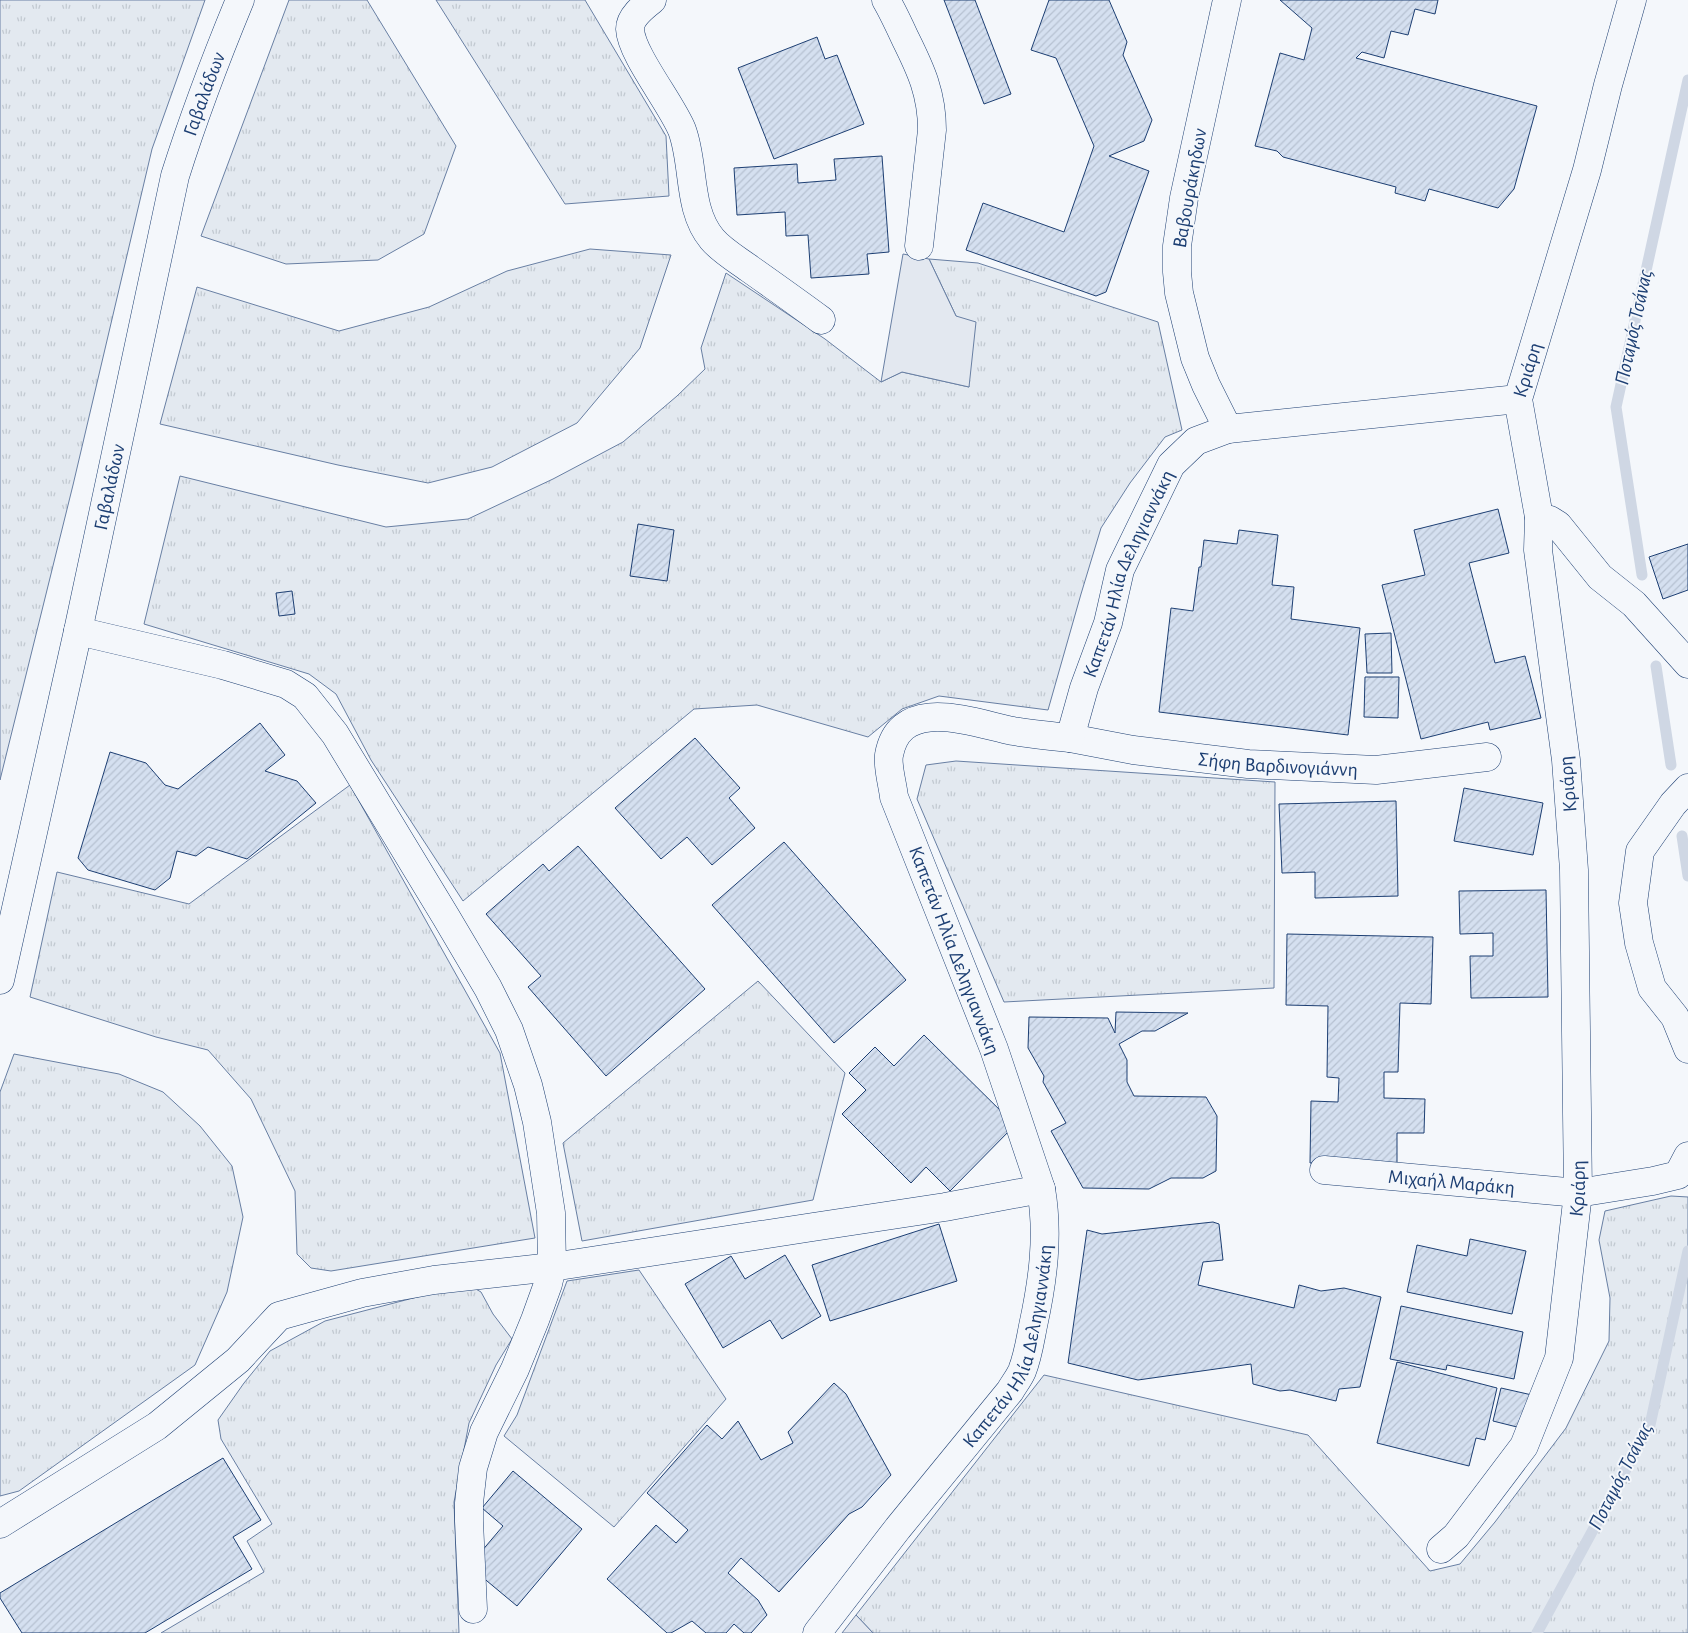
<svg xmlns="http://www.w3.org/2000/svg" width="1688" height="1633" font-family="'Alegreya Sans',sans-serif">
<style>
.grass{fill:url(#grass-tufts);stroke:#687fa3}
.parking{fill:#e3e8f0;stroke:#687fa3}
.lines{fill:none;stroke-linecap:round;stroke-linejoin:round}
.stream{stroke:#cfd7e4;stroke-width:11}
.building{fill:url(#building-hatch);stroke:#1d3f73}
.minor-casing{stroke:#1d3f73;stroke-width:29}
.minor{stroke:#f4f7fb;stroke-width:28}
.labels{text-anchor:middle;stroke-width:4;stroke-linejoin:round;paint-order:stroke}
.street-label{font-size:20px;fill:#1d3f73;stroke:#f4f7fb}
.water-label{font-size:21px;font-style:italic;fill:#1d3f73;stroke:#f4f7fb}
</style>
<defs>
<pattern id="grass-tufts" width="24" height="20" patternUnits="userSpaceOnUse" patternTransform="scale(1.25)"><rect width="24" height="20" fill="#e3e9f0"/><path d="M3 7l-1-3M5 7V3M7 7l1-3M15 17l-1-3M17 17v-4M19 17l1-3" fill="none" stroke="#c2c9d1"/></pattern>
<pattern id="building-hatch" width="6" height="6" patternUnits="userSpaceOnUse" patternTransform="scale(1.25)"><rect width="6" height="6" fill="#d5e0f0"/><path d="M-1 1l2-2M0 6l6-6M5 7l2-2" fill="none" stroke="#b6c1d1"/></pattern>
</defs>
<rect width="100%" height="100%" fill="#f4f7fb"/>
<!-- grass -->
<path class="grass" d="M 0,0 L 205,0 L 152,149 L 73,485 L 0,780 Z
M 289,0 L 367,0 L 456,146 L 424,234 L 378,260 L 286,264 L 201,236 Z
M 436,0 L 585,0 L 666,136 L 669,196 L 565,204 Z
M 590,249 L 671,255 L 640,348 L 577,423 L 492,467 L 428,483 L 338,465 L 160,424 L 197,287 L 339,331 L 429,307 L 507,271 Z
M 929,259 L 978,263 L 1158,322 L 1182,430 L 1165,437 L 1130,483 L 1101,528 L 1081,594 L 1048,710 L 939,696 L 902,709 L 868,737 L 757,705 L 694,709 L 463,901 L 371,760 L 336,694 L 309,674 L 144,624 L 180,476 L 386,527 L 468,519 L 553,479 L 623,442 L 677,396 L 705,369 L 701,348 L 726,273 L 825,339 L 881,382 L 902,372 L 969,387 L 956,316 Z
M 956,761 L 1275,782 L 1274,988 L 1004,1002 L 917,799 L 926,765 Z
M 350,785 L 500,1053 L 535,1238 L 331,1271 L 311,1268 L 297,1254 L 295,1191 L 251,1099 L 208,1050 L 156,1037 L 30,997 L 57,872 L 189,904 Z
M 758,981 L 845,1073 L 813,1200 L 582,1241 L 563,1143 Z
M 14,1054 L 119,1074 L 163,1092 L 200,1126 L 232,1166 L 243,1217 L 227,1292 L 195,1365 L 19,1491 L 0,1496 L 0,1092 Z
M 1671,1196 L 1688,1197 L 1688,1633 L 873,1633 L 856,1615 L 1044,1375 L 1308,1435 L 1430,1571 L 1460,1564 L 1495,1522 L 1566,1428 L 1609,1341 L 1610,1298 L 1599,1240 L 1605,1211 Z
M 639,1270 L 726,1399 L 614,1527 L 504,1436 L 517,1415 L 567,1281 Z
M 467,1284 L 481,1292 L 493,1314 L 512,1339 L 496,1365 L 469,1423 L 454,1502 L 459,1633 L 161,1633 L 264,1572 L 247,1541 L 272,1524 L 221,1439 L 218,1420 L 244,1383 L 270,1351 L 325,1321 Z"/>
<!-- parking -->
<path class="parking" d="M 903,254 L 929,259 L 956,316 L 976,322 L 969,387 L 902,372 L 881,382 Z
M 856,1615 L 873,1633 L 842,1633 Z"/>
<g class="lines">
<!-- stream -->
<path class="stream" d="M 1642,575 L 1616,407 L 1688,80
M 1656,666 L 1671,765
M 1682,836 L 1688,876
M 1537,1633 L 1650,1425 L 1688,1251"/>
</g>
<!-- building -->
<path class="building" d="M 944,0 L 975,0 L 1011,94 L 984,104 Z
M 1049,0 L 1109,0 L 1127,42 L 1123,55 L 1152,120 L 1144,141 L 1109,156 L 1149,171 L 1106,292 L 1096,296 L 966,250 L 983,203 L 1064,232 L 1094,146 L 1056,58 L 1031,50 Z
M 1280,0 L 1438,0 L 1435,14 L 1415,9 L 1408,35 L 1391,31 L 1384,58 L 1362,52 L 1356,58 L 1537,106 L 1514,189 L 1498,208 L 1429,189 L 1425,201 L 1395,193 L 1396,187 L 1283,157 L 1277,151 L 1255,146 L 1280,53 L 1304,60 L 1312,28 Z
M 817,37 L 825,59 L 837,55 L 864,124 L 774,159 L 738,68 Z
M 882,156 L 889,252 L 867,254 L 869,274 L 811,278 L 808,235 L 786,236 L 785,212 L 737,215 L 734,168 L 797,164 L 798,183 L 836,180 L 834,159 Z
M 1498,509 L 1509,553 L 1469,563 L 1495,663 L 1525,656 L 1541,718 L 1490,730 L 1488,722 L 1421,739 L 1382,585 L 1425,575 L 1414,530 Z
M 638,524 L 674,530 L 667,581 L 630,576 Z
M 1239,530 L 1278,535 L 1272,585 L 1294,587 L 1291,619 L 1360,628 L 1348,735 L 1159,712 L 1171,608 L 1193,611 L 1199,567 L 1201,567 L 1204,540 L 1237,544 Z
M 1688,544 L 1688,590 L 1663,599 L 1649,557 Z
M 292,591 L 295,614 L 279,616 L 276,593 Z
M 1391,633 L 1392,673 L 1367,673 L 1365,634 Z
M 1365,677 L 1399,677 L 1398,718 L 1364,717 Z
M 260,723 L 285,755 L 265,771 L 297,781 L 316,803 L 247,859 L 208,847 L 196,856 L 177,851 L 170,878 L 155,890 L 88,870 L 78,858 L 110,752 L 146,763 L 165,785 L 178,789 Z
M 695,738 L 740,788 L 729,798 L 755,828 L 712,865 L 687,837 L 661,859 L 615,808 Z
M 1464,788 L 1543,803 L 1533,855 L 1454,841 Z
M 1396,801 L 1398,896 L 1315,898 L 1315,872 L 1282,873 L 1279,804 Z
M 784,842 L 906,980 L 834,1043 L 712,905 Z
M 578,846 L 705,989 L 606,1076 L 528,987 L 541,976 L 486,914 L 543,864 L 549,871 Z
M 1546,890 L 1548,997 L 1471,998 L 1470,956 L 1493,956 L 1493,933 L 1460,934 L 1459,891 Z
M 1287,934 L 1433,937 L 1431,1004 L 1400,1003 L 1398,1072 L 1384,1072 L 1384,1098 L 1425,1099 L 1424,1133 L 1397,1133 L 1397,1165 L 1310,1163 L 1311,1101 L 1338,1102 L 1339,1078 L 1327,1077 L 1328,1006 L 1286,1005 Z
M 1116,1012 L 1188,1013 L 1155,1031 L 1142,1031 L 1119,1044 L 1127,1060 L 1127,1082 L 1134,1096 L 1206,1097 L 1217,1116 L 1216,1171 L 1203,1178 L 1171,1178 L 1149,1189 L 1083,1188 L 1051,1131 L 1066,1123 L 1043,1082 L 1044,1076 L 1028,1048 L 1029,1017 L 1108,1018 L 1115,1033 Z
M 924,1035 L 1015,1125 L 950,1191 L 926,1167 L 911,1183 L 842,1114 L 866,1090 L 849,1073 L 875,1047 L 894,1066 Z
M 1213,1222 L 1219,1224 L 1223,1260 L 1203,1262 L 1198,1285 L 1294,1308 L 1299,1285 L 1321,1291 L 1344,1288 L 1381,1297 L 1360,1387 L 1339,1389 L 1336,1401 L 1290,1390 L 1280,1391 L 1253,1384 L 1251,1364 L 1138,1380 L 1068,1363 L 1087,1230 L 1102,1234 Z
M 939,1224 L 957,1281 L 830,1321 L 812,1265 Z
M 1470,1239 L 1526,1251 L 1512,1314 L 1407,1292 L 1417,1245 L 1467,1256 Z
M 785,1255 L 821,1316 L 782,1339 L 770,1320 L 723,1348 L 685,1284 L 731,1256 L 745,1279 Z
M 1401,1306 L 1523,1332 L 1514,1379 L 1447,1365 L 1446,1370 L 1390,1359 Z
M 1397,1362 L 1497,1388 L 1485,1440 L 1476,1438 L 1469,1466 L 1377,1443 Z
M 834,1383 L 846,1394 L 891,1475 L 862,1507 L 849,1514 L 779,1592 L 741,1558 L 728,1573 L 758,1600 L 767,1615 L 751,1633 L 744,1633 L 734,1624 L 726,1633 L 706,1633 L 692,1621 L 671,1633 L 667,1633 L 607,1579 L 656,1525 L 676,1543 L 688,1530 L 647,1493 L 707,1425 L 722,1439 L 738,1421 L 761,1460 L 793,1443 L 788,1432 Z
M 1501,1388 L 1532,1395 L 1525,1429 L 1493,1421 Z
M 223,1458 L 261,1520 L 233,1537 L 252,1569 L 145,1633 L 22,1633 L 0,1598 L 0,1593 Z
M 513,1471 L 582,1529 L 517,1606 L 469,1566 L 503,1526 L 482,1508 Z"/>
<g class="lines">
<!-- minor casing -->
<g class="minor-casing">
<g id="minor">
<path d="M 652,0 C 643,7 630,17 630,29 C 631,54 671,103 682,130 C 695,165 687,209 712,239 C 722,251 738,260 750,269 C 774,286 798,303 821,320"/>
<path d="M 886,0 C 893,12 899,25 905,38 C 921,70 932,94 932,130 L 919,246"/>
<path d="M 1227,0 L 1184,198 L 1177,246 L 1177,272 L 1179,293 L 1195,358 L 1206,385 L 1228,429"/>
<path d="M 1539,517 L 1550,520 L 1558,525 L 1600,577 L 1634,604 L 1688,664"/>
<path d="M 78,631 L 223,665 L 286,684 L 305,696 L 335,734 L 446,917 L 488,988 L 509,1030 L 528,1085 L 537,1122 L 551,1213 L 552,1267 L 548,1284 L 535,1320 L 515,1369 L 484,1432 L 473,1468 L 469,1503 L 469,1521 L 473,1609"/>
<path id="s1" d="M 1070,738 L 1133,750 L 1248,764 L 1376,770 L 1487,757"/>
<path d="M 1688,788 L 1673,804 L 1640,851 L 1633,903 L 1639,943 L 1652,988 L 1675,1017 L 1688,1049"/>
<path id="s2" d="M 0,980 L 78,631 L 175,176 C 194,116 216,58 240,0"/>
<path id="s3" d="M 1324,1170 L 1578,1193 L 1653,1181 L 1678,1175 L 1688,1156"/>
<path d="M 0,1524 L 157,1426 L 238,1360 L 279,1316 L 362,1293 L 434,1280 L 552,1267 L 813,1227 L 945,1207 L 1041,1189"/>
<path id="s4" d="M 1441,1549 L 1456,1536 L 1524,1446 L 1559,1358 L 1578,1193 L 1574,870 L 1566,760 L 1538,550 L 1539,517 L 1518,399 L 1587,170 L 1608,85 L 1632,0"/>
<path id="s5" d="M 817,1633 L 898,1528 L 1010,1391 C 1014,1384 1019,1378 1022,1371 C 1028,1356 1030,1341 1033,1326 C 1043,1280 1049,1235 1041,1189 L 994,1049 L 894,797 C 893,786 887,766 889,755 C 900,694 973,723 1013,731 C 1031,734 1051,736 1070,738 L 1084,688 L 1108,623 L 1120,570 L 1171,465 L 1196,441 L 1228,429 L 1518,399"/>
</g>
</g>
<!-- minor -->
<use href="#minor" class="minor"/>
</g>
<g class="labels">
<!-- street labels -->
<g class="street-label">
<text dy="7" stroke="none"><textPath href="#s2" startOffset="910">Γαβαλάδων</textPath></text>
<text transform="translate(1189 188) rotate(-80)" y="7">Βαβουράκηδων</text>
<text dy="7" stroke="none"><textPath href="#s4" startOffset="1222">Κριάρη</textPath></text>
<text dy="7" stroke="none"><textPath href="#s2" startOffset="505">Γαβαλάδων</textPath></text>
<text dy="7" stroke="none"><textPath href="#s5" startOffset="1356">Καπετάν Ηλία Δεληγιαννάκη</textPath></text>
<text dy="7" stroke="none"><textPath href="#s1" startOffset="210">Σήφη Βαρδινογιάννη</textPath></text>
<text transform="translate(1567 784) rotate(-95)" y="7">Κριάρη</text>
<text transform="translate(955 950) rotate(69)" y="7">Καπετάν Ηλία Δεληγιαννάκη</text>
<text dy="7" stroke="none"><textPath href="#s3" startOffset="128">Μιχαήλ Μαράκη</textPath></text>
<text dy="7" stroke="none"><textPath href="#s4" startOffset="398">Κριάρη</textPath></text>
<text dy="7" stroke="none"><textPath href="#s5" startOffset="351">Καπετάν Ηλία Δεληγιαννάκη</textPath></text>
</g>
<!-- water labels -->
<g class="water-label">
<text transform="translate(1633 327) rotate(-78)" y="7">Ποταμός Τσάνας</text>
<text transform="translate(1620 1476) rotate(-63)" y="7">Ποταμός Τσάνας</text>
</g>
</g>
</svg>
